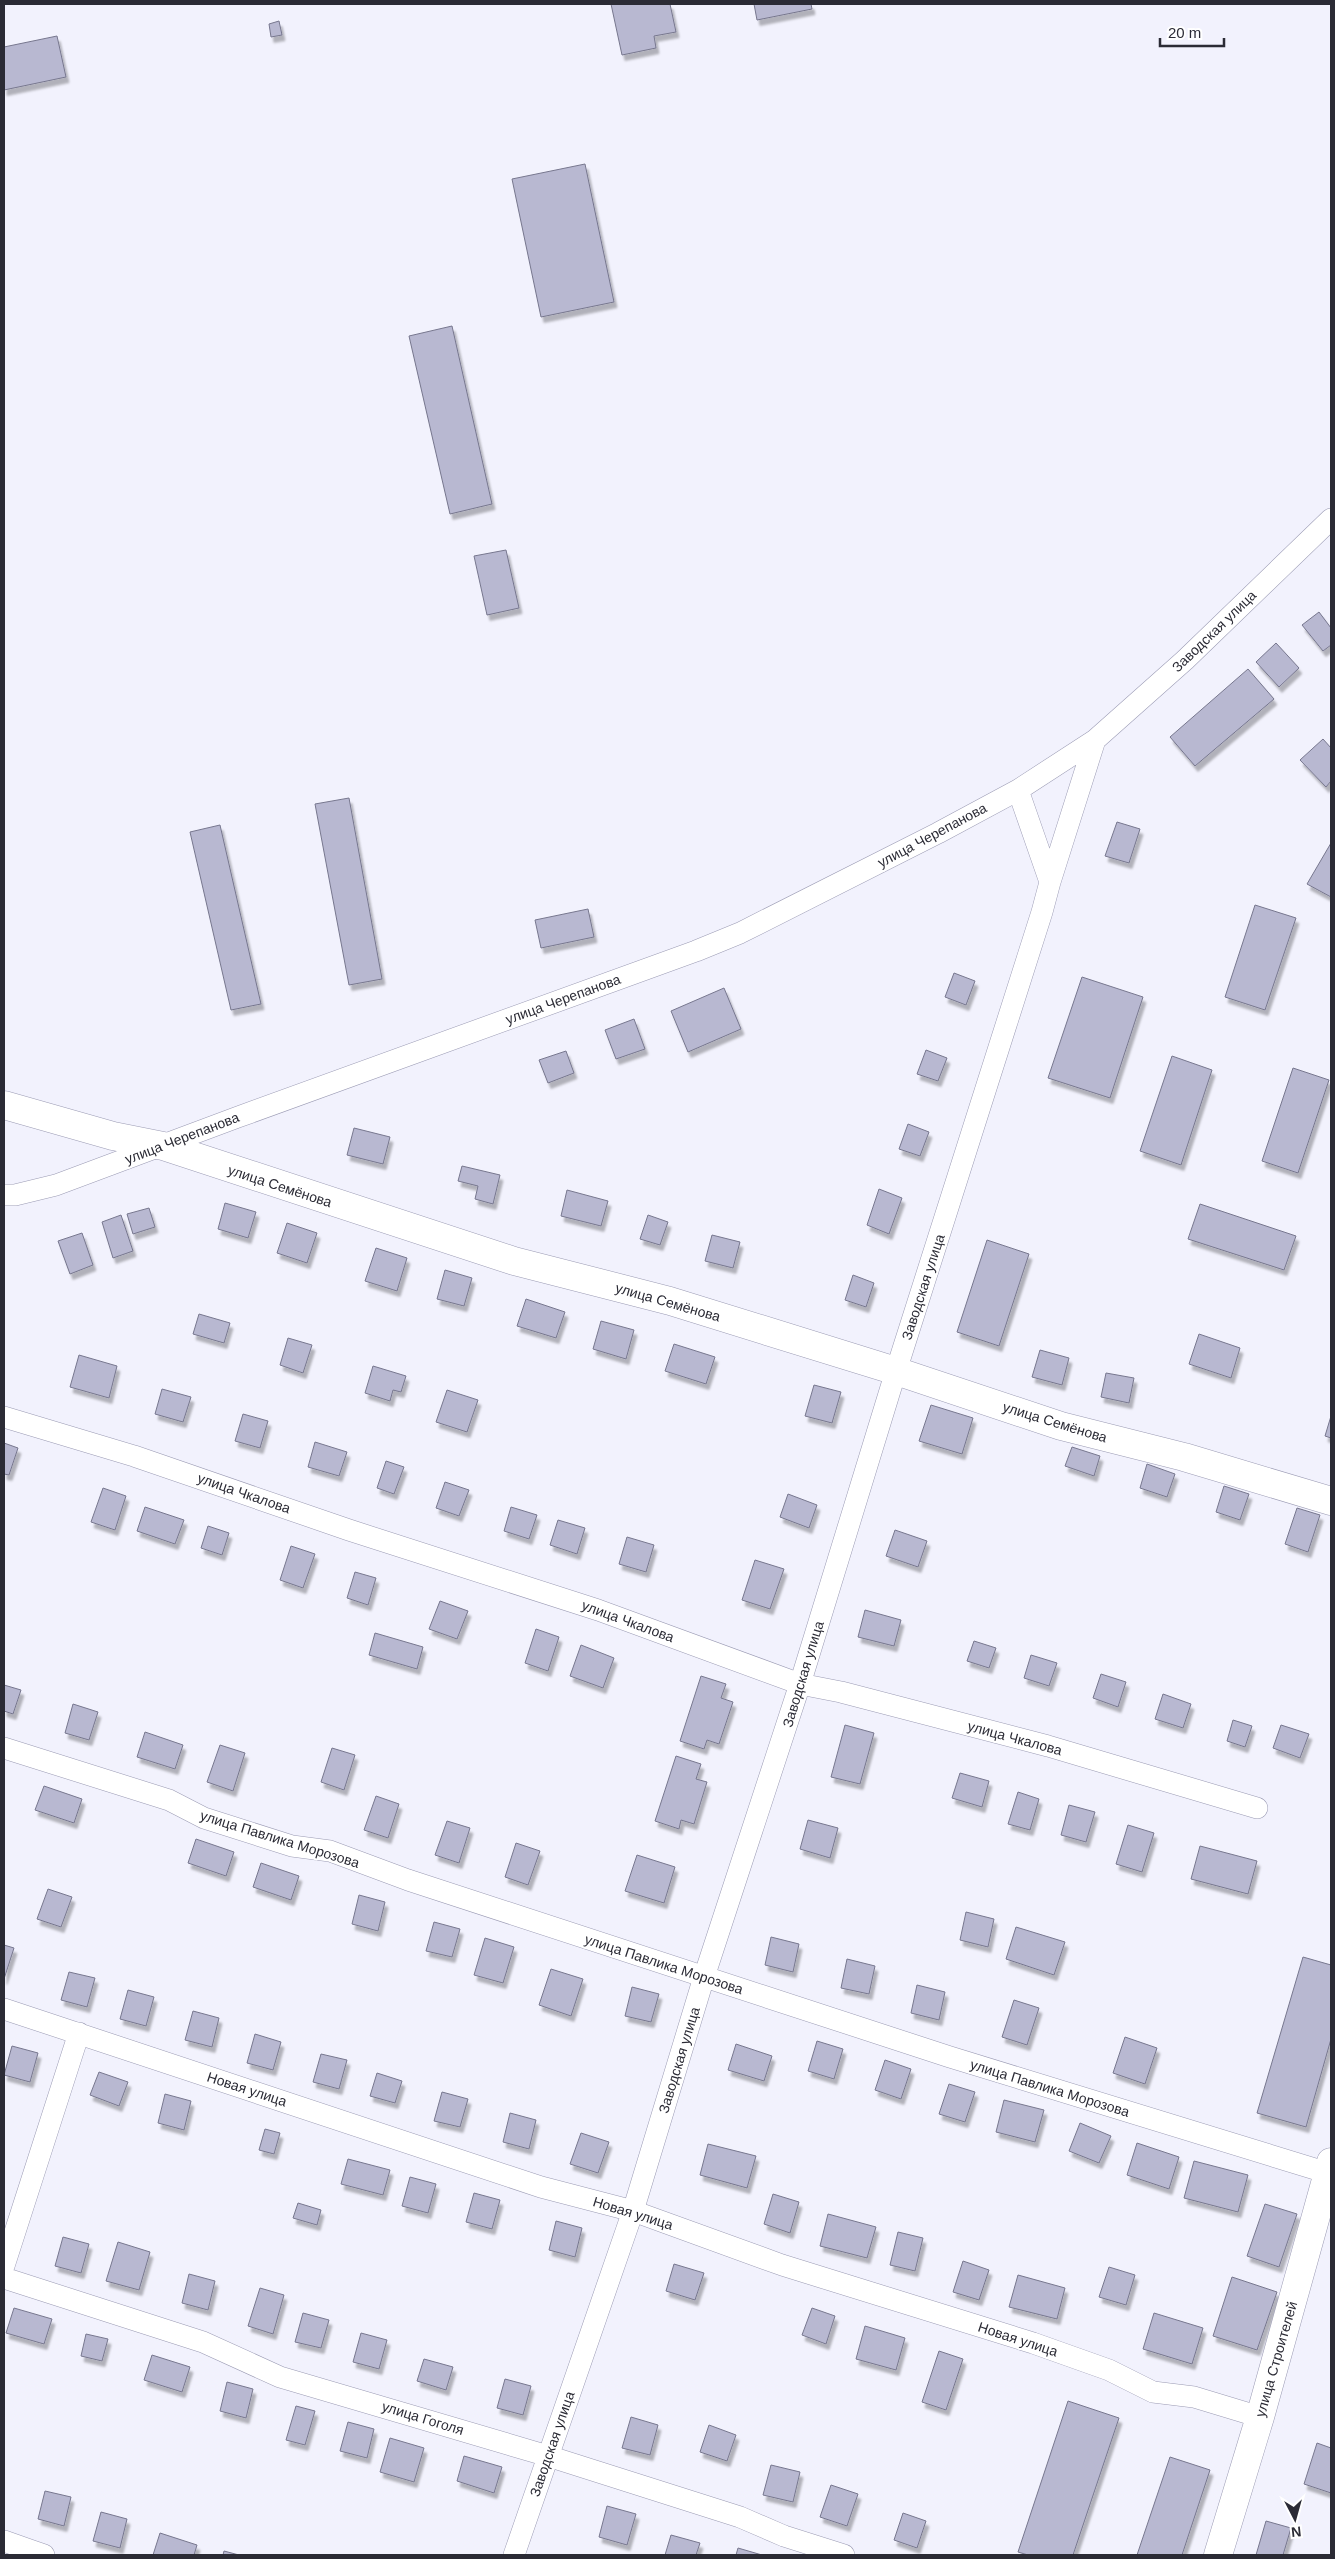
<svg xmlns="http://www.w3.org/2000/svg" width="1335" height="2559" font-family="Helvetica,sans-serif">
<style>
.building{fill:#b8b8d1;stroke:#77778e;filter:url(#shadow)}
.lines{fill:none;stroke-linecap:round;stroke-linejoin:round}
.street-casing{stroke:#9b9bb4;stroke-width:22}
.secondary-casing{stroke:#9b9bb4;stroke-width:29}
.street{stroke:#fff;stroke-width:21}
.secondary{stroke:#fff;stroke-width:28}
.labels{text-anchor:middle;stroke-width:4;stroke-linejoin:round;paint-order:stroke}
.street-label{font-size:14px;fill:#2b2b35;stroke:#fff}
</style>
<defs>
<filter id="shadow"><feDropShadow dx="3" dy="5.5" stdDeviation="1" flood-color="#0004"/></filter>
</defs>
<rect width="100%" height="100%" fill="#f2f2fd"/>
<!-- building -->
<path class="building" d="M 611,4 L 670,4 L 676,32 L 654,36 L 656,48 L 622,55 Z
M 754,4 L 811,4 L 812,9 L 757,20 Z
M 279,21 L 282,35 L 271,37 L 269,24 Z
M 57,36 L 66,77 L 4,90 L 4,47 Z
M 585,164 L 614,302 L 541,317 L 512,179 Z
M 452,326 L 492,504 L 450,514 L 409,336 Z
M 506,550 L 519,608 L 487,615 L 474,556 Z
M 1319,612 L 1331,628 L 1331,645 L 1323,651 L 1302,625 Z
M 1276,643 L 1299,668 L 1279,687 L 1256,662 Z
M 1248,669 L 1274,699 L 1195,766 L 1170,737 Z
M 1323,739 L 1331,748 L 1331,781 L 1326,787 L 1300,760 Z
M 349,798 L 382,979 L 349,985 L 315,804 Z
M 1117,822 L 1140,829 L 1129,863 L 1105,856 Z
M 220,825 L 261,1004 L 231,1010 L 190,832 Z
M 1331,843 L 1331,897 L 1307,884 Z
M 1255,905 L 1296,918 L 1265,1010 L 1225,997 Z
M 588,909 L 594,937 L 541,948 L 535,920 Z
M 954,973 L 975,981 L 966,1005 L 945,997 Z
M 1082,977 L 1143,997 L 1110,1098 L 1048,1078 Z
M 724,988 L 741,1029 L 688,1052 L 671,1011 Z
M 634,1019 L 645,1049 L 616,1059 L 605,1030 Z
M 926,1050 L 947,1058 L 938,1081 L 917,1074 Z
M 566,1051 L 574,1073 L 548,1083 L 539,1060 Z
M 1172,1056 L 1212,1070 L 1181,1165 L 1140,1151 Z
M 1293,1068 L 1329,1080 L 1298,1173 L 1262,1161 Z
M 908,1124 L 929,1132 L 920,1156 L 899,1149 Z
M 354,1128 L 390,1137 L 383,1164 L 347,1155 Z
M 462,1166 L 500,1175 L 493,1204 L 475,1199 L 478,1186 L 458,1181 Z
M 879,1189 L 902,1198 L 889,1234 L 867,1225 Z
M 567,1190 L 608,1201 L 601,1226 L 561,1216 Z
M 225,1203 L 256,1212 L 248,1238 L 218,1229 Z
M 1200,1204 L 1296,1236 L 1284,1270 L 1188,1239 Z
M 149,1208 L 155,1227 L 133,1234 L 127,1214 Z
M 121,1215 L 133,1251 L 113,1258 L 102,1222 Z
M 648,1215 L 668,1222 L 660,1245 L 640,1239 Z
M 287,1223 L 317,1233 L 307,1263 L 277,1253 Z
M 82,1233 L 93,1265 L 70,1274 L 58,1241 Z
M 712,1235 L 740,1242 L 733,1268 L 705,1261 Z
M 987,1240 L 1029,1254 L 999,1346 L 957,1332 Z
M 376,1248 L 407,1258 L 397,1291 L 365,1281 Z
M 445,1270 L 472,1278 L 464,1306 L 437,1299 Z
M 853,1275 L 874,1283 L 866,1307 L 845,1300 Z
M 526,1299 L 565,1312 L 556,1338 L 517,1326 Z
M 199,1314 L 230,1323 L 224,1343 L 193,1334 Z
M 601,1321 L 634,1330 L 626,1359 L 593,1349 Z
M 1199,1334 L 1240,1348 L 1231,1378 L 1189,1364 Z
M 288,1338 L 312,1345 L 303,1373 L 280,1365 Z
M 674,1344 L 715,1357 L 706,1384 L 665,1371 Z
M 1040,1350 L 1069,1358 L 1062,1385 L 1032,1377 Z
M 79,1355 L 117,1366 L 109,1398 L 70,1387 Z
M 373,1366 L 406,1376 L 401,1392 L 393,1390 L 390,1401 L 365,1393 Z
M 1106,1373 L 1134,1378 L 1129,1403 L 1101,1397 Z
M 814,1385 L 841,1392 L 832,1423 L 805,1416 Z
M 162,1389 L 191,1397 L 183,1422 L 155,1414 Z
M 447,1390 L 478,1400 L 467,1432 L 436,1422 Z
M 931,1405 L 973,1418 L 962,1454 L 919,1441 Z
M 243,1414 L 268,1421 L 260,1448 L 235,1441 Z
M 1331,1416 L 1331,1438 L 1325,1436 Z
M 315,1442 L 347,1452 L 339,1476 L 308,1467 Z
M 4,1443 L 18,1448 L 9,1475 L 4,1474 Z
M 1072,1447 L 1100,1456 L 1094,1476 L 1065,1466 Z
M 386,1461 L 404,1467 L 394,1494 L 377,1488 Z
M 1147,1464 L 1175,1474 L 1167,1497 L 1140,1488 Z
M 445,1482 L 469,1490 L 459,1516 L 436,1508 Z
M 1224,1486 L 1249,1494 L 1240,1520 L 1216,1512 Z
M 103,1488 L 126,1496 L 115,1530 L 91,1522 Z
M 788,1494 L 817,1505 L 809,1528 L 780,1517 Z
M 145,1507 L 184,1520 L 175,1544 L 137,1531 Z
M 511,1507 L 537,1515 L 529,1539 L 504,1531 Z
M 1297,1508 L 1320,1515 L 1308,1552 L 1285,1544 Z
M 558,1520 L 585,1528 L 577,1554 L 550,1545 Z
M 208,1526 L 229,1533 L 222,1555 L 201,1548 Z
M 895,1530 L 927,1541 L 918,1567 L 886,1556 Z
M 627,1537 L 654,1545 L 646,1572 L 619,1564 Z
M 291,1546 L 315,1554 L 303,1588 L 280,1580 Z
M 755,1560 L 784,1569 L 770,1609 L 742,1600 Z
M 355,1572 L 376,1578 L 368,1605 L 347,1598 Z
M 440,1601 L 468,1611 L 457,1639 L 429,1629 Z
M 865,1610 L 901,1620 L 894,1646 L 858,1637 Z
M 536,1629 L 559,1637 L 548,1671 L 525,1663 Z
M 375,1633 L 423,1647 L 417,1669 L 369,1655 Z
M 974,1641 L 996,1648 L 989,1668 L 967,1661 Z
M 581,1645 L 614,1658 L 603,1688 L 570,1676 Z
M 1031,1655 L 1057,1663 L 1049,1686 L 1024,1678 Z
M 1101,1674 L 1126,1682 L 1118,1707 L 1093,1698 Z
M 701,1676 L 726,1684 L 721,1698 L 733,1702 L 719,1744 L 707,1740 L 704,1749 L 680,1741 Z
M 4,1685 L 21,1690 L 13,1714 L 4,1711 Z
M 1163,1694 L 1191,1704 L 1183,1728 L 1155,1719 Z
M 73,1704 L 98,1712 L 89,1740 L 65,1733 Z
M 1233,1720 L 1252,1726 L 1245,1747 L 1227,1741 Z
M 845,1725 L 874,1733 L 860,1784 L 831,1777 Z
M 1281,1725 L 1309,1734 L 1300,1758 L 1273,1748 Z
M 145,1732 L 183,1745 L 175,1769 L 137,1757 Z
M 220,1745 L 245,1753 L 233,1791 L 207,1782 Z
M 332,1748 L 355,1755 L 344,1790 L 321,1782 Z
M 676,1756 L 701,1764 L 696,1779 L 707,1782 L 694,1824 L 681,1820 L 679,1829 L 655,1821 Z
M 960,1773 L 989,1781 L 982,1807 L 952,1798 Z
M 44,1786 L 82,1799 L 74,1823 L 35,1810 Z
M 1018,1792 L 1039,1799 L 1030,1830 L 1008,1824 Z
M 376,1796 L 399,1804 L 388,1838 L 364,1830 Z
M 1069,1805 L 1095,1812 L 1086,1842 L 1061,1835 Z
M 808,1820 L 838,1828 L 830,1858 L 800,1849 Z
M 447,1821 L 470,1828 L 459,1863 L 435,1855 Z
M 1128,1825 L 1154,1833 L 1142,1872 L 1116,1864 Z
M 196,1839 L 234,1852 L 226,1876 L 188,1863 Z
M 516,1843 L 540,1851 L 528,1885 L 505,1877 Z
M 1200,1846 L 1257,1861 L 1248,1894 L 1191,1879 Z
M 637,1855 L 675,1867 L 664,1903 L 625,1891 Z
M 261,1863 L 299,1876 L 291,1900 L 253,1887 Z
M 48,1889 L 72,1897 L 61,1927 L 37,1919 Z
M 359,1895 L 385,1902 L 378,1931 L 352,1924 Z
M 966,1912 L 994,1919 L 988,1947 L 960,1940 Z
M 434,1922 L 460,1929 L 452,1957 L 426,1951 Z
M 1016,1927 L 1065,1942 L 1054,1975 L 1006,1959 Z
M 771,1937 L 799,1944 L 793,1972 L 765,1965 Z
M 485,1938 L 514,1947 L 503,1983 L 474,1975 Z
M 4,1945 L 14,1948 L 4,1979 Z
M 1303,1957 L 1331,1965 L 1331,2039 L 1306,2127 L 1257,2113 Z
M 847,1959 L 875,1966 L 869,1994 L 841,1988 Z
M 551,1969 L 583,1979 L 571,2016 L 539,2005 Z
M 69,1972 L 95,1978 L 87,2007 L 61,2000 Z
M 917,1985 L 945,1992 L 939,2020 L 911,2013 Z
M 632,1987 L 659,1994 L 651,2022 L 625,2016 Z
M 128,1990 L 154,1997 L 146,2026 L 120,2019 Z
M 1014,2000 L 1039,2008 L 1027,2045 L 1002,2037 Z
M 193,2011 L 219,2018 L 212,2047 L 185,2040 Z
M 255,2034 L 281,2042 L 273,2070 L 247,2063 Z
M 1125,2037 L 1157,2048 L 1145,2084 L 1113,2073 Z
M 817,2041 L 843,2049 L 834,2079 L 808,2071 Z
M 736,2044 L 772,2056 L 764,2081 L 728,2070 Z
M 12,2046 L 38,2053 L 30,2082 L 4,2075 Z
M 321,2054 L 347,2060 L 339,2089 L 313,2082 Z
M 885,2060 L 911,2069 L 901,2099 L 875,2090 Z
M 99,2072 L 128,2082 L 119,2106 L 90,2095 Z
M 377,2073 L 402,2081 L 395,2103 L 370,2096 Z
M 949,2084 L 975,2092 L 965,2122 L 939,2114 Z
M 442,2092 L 468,2099 L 460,2127 L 434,2121 Z
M 165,2094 L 191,2101 L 184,2130 L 158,2123 Z
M 1004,2100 L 1044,2110 L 1035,2142 L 996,2132 Z
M 510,2113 L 536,2120 L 529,2149 L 503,2142 Z
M 1080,2123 L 1111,2136 L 1099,2163 L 1069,2151 Z
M 265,2129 L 280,2133 L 274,2154 L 259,2150 Z
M 581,2133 L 609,2142 L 598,2173 L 570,2164 Z
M 1137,2143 L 1179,2157 L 1169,2189 L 1127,2175 Z
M 708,2144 L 756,2156 L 747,2188 L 700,2175 Z
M 348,2159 L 390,2170 L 383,2195 L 341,2184 Z
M 1194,2161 L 1248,2175 L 1238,2212 L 1184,2198 Z
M 410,2177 L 436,2184 L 428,2213 L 402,2206 Z
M 474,2193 L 500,2200 L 492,2229 L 466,2222 Z
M 773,2194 L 799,2202 L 790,2233 L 764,2224 Z
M 298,2203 L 321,2210 L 317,2225 L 293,2218 Z
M 1265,2204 L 1297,2214 L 1279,2267 L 1247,2256 Z
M 828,2214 L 876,2227 L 867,2258 L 820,2246 Z
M 556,2221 L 582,2228 L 575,2257 L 549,2250 Z
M 898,2232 L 923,2238 L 915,2271 L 890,2265 Z
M 63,2237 L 89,2244 L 81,2273 L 55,2266 Z
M 118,2242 L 150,2252 L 139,2290 L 106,2281 Z
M 963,2261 L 989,2270 L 979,2300 L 953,2292 Z
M 674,2264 L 704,2273 L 695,2300 L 666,2291 Z
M 1109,2267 L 1135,2275 L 1126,2305 L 1099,2297 Z
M 189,2274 L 215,2281 L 208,2310 L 182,2303 Z
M 1018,2275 L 1065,2288 L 1057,2319 L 1009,2307 Z
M 1232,2277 L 1277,2292 L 1257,2350 L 1213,2336 Z
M 260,2288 L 284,2295 L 273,2334 L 248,2326 Z
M 14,2308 L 52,2319 L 44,2344 L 6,2333 Z
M 812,2308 L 835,2316 L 826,2344 L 802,2335 Z
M 303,2313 L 329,2320 L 321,2348 L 295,2342 Z
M 1154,2313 L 1203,2328 L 1192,2364 L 1143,2349 Z
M 865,2326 L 905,2338 L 896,2370 L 856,2359 Z
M 361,2333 L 387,2340 L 379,2369 L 353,2362 Z
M 86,2334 L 108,2339 L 102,2361 L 81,2356 Z
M 939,2351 L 963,2359 L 946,2410 L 922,2402 Z
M 152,2355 L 190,2367 L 182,2392 L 144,2380 Z
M 424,2359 L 453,2367 L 446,2390 L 417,2381 Z
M 505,2379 L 531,2386 L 523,2415 L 497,2408 Z
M 227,2382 L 253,2389 L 246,2418 L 220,2411 Z
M 1068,2401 L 1119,2418 L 1073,2555 L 1028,2555 L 1018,2552 Z
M 296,2406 L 315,2411 L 305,2445 L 286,2440 Z
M 631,2417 L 658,2425 L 650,2455 L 622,2448 Z
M 348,2422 L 374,2429 L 367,2458 L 340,2451 Z
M 709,2425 L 736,2435 L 727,2461 L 700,2452 Z
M 390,2438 L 424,2448 L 414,2482 L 380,2472 Z
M 1317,2443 L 1331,2448 L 1331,2493 L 1304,2484 Z
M 464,2456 L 502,2467 L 494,2493 L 457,2481 Z
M 1170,2457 L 1210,2470 L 1182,2555 L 1137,2555 Z
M 771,2465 L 800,2472 L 793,2502 L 763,2495 Z
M 831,2485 L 858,2494 L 847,2526 L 820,2517 Z
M 45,2491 L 71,2497 L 64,2526 L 38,2519 Z
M 607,2506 L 636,2514 L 627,2545 L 599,2537 Z
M 101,2512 L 127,2519 L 120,2548 L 93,2541 Z
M 903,2513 L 926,2521 L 917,2548 L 894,2540 Z
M 1266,2521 L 1291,2528 L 1283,2555 L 1256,2555 Z
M 160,2533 L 197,2545 L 194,2555 L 153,2555 Z
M 671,2535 L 700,2543 L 696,2555 L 665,2555 Z
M 738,2548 L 762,2555 L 736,2555 Z
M 224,2551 L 239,2555 L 223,2555 Z"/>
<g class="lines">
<!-- street casing -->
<g class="street-casing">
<path id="street" d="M 1050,882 L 1095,740
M 4,1195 L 15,1195 L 56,1185 L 238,1117 L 696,951 L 740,933 L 938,833 L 1018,790 L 1095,740 L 1185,660 L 1331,519
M 4,1417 L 134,1456 L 349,1530 L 598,1610 L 800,1684 L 841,1692 L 1048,1746 L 1257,1808
M 4,1748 L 169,1800 L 204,1818 L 292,1846 L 330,1851 L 408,1880 L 950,2057 L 1328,2173
M 4,2009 L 541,2187 L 633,2211 L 782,2265 L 1033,2343 L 1109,2370 L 1153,2392 L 1194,2397 L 1260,2417
M 4,2266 L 79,2033
M 4,2278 L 203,2342 L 280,2377 L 548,2456 L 740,2517 L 784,2536 L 844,2555
M 4,2541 L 44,2555
M 514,2555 L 633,2211 L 704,1977 L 800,1684 L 896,1371 L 1042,912 L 1050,882 L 1018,790"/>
</g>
<!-- secondary casing -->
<g class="secondary-casing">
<path id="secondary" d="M 4,1105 L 113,1136 L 163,1146 L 514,1261 L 670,1301 L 896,1371 L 1061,1426 L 1184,1457 L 1331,1501
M 1218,2555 L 1260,2417 L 1331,2162"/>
</g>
<!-- street -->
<use href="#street" class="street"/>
<!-- secondary -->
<use href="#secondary" class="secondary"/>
</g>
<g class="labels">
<!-- street labels -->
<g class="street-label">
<text transform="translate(1214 631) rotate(-44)" y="5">Заводская улица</text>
<text transform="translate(932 835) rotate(-28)" y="5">улица Черепанова</text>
<text transform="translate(563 999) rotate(-20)" y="5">улица Черепанова</text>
<text transform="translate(182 1138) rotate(-21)" y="5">улица Черепанова</text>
<text transform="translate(280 1186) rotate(18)" y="5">улица Семёнова</text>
<text transform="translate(923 1287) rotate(-72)" y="5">Заводская улица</text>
<text transform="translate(668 1302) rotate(16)" y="5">улица Семёнова</text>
<text transform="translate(1055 1422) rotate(17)" y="5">улица Семёнова</text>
<text transform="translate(244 1493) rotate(19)" y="5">улица Чкалова</text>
<text transform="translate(628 1621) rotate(20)" y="5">улица Чкалова</text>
<text transform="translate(803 1674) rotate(-73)" y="5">Заводская улица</text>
<text transform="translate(1015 1738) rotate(15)" y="5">улица Чкалова</text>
<text transform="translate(280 1839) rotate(17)" y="5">улица Павлика Морозова</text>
<text transform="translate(664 1964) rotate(18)" y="5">улица Павлика Морозова</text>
<text transform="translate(679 2060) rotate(-73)" y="5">Заводская улица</text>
<text transform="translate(1050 2088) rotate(17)" y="5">улица Павлика Морозова</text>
<text transform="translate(247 2089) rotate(18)" y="5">Новая улица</text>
<text transform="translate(633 2213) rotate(17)" y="5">Новая улица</text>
<text transform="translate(1018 2339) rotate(18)" y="5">Новая улица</text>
<text transform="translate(1276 2359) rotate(-74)" y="5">улица Строителей</text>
<text transform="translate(423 2418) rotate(17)" y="5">улица Гоголя</text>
<text transform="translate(552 2444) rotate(-71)" y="5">Заводская улица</text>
</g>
</g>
<!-- border -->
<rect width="1335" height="2559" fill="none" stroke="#2b2b35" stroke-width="10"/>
<!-- north arrow -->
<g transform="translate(1295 2519) rotate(174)" stroke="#ffffff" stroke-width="4" paint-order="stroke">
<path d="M0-4L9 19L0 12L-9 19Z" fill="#2b2b35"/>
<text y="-8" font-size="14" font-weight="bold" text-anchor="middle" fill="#2b2b35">N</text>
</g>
<!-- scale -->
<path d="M1160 38v8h64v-8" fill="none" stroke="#2b2b35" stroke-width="2.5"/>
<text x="1168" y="38" font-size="15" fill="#2b2b35" stroke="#ffffff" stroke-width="4" paint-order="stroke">20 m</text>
</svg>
